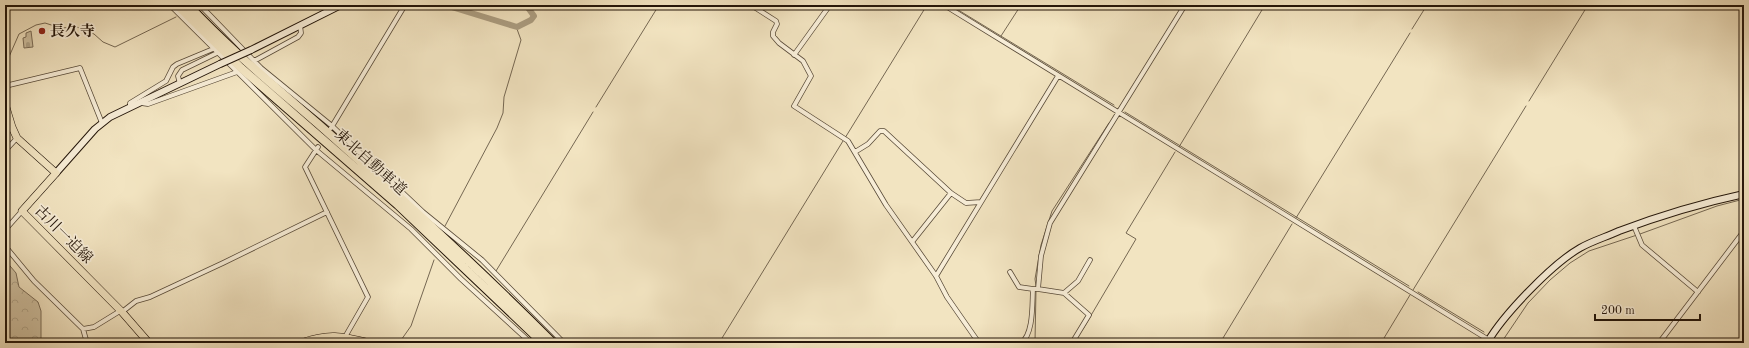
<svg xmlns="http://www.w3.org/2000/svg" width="1749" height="348" font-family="'Old Standard TT','Noto Serif JP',serif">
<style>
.forest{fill:url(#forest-crowns);stroke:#796b56}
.cemetery{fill:url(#cemetery-stones);stroke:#796b56}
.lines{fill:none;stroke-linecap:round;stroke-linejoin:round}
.stream{stroke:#756752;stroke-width:1}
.river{stroke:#ac9e82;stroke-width:6}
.street-casing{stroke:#574937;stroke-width:5.5}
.secondary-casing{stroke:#231509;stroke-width:8}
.primary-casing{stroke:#231509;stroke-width:8}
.highway-casing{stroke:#231509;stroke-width:10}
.street{stroke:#f7edd7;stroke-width:4}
.secondary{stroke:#f7edd7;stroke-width:6}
.primary{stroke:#f2e4c1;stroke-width:7}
.highway{stroke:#f2e4c1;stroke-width:8}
.secondary-bridge-casing{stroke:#231509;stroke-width:8;stroke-linecap:butt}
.secondary-bridge{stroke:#f7edd7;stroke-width:6}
.poi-dot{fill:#8f2418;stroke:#f7edd7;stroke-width:1.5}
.labels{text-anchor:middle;stroke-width:3.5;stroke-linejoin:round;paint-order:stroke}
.poi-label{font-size:15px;font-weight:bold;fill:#231509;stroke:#f7edd7;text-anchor:start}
.street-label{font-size:15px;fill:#231509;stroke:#f7edd7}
</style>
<defs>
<pattern id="forest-crowns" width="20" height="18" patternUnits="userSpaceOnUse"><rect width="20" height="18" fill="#cfc1a2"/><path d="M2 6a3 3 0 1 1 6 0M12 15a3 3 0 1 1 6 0" fill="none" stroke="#b1a58a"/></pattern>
<pattern id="cemetery-stones" width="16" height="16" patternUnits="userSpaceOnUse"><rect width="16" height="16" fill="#cfc1a2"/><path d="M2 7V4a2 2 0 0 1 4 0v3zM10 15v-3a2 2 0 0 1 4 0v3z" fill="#b1a58a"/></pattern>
</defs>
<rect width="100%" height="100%" fill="#f2e4c1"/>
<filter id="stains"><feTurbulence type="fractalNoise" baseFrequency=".005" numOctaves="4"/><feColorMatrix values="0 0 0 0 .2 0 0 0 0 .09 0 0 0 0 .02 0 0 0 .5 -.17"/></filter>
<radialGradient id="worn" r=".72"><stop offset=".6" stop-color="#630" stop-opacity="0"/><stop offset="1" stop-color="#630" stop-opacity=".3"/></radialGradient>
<!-- forest -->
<path class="forest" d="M 5,260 L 16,273 L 19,287 L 38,302 L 41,311 L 41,343 L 5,343 Z"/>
<!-- cemetery -->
<path class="cemetery" d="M 31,31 L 33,47 L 24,48 L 23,38 L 26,37 L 26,33 Z"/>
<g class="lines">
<!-- stream -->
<path class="stream" d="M 950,5 L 1114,105
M 1412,29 L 1427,5
M 1001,36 L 1021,5
M 5,66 L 19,34 L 36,25 L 45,23 L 61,28 L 77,27 L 94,34 L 103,42 L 115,47 L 176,17
M 1529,101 L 1588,5
M 596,107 L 659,5
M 1125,112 L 1409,286
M 845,138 L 927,5
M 1179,147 L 1265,5
M 1296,218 L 1410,33
M 445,226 L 497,128 L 503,113 L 504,97 L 521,40 L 517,29 L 517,27
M 1640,234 L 1717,206 L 1744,199
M 496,271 L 593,112
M 1036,286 L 1035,279 L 1041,245 L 1052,211 L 1109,123
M 1413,290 L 1526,106
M 1418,292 L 1484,332
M 1083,329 L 1136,239 L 1126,233 L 1175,152
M 1035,342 L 1036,290
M 399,343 L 411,326 L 434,260
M 719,343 L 843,141
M 1220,343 L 1292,224
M 1381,343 L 1410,295
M 1501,343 L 1528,303 L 1550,280 L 1570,263 L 1589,251 L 1637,235"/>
<!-- river -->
<path class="river" d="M 445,5 L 517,27 L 531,20 L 534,16 L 526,5"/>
<!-- street casing -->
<g class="street-casing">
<path id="street" d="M 170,5 L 316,150 L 411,229 L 461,279 L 531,343
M 200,5 L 261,68 L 332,126 L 423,212 L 482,260 L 564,343
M 751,5 L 776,21 L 777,24 L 773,32 L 773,36 L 779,43 L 803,61 L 811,76 L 794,106 L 848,141 L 886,205 L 936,276 L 947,297 L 979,343
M 944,5 L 1489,340
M 794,55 L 830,5
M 254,61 L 298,37 L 301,33 L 300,25
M 180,84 L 178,76 L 182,70 L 217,53
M 5,86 L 80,68 L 102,123
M 141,103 L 148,104 L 237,72
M 130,107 L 130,103 L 166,81 L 173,67 L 177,64 L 213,49
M 331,128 L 405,5
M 318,147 L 305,167 L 368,297 L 345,337
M 5,151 L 17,138
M 855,152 L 868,144 L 880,131 L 884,131 L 951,193 L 966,203 L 981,202
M 1634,226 L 1642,245 L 1698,292
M 5,230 L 22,211
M 912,242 L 951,193
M 5,246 L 34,281 L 83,329 L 87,343
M 1010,272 L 1019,287 L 1033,289
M 936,276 L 1058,76
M 1038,289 L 1064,293 L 1078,281 L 1090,260
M 1064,293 L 1089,315 L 1072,343
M 122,312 L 136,301 L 150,297 L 223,263 L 327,212
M 83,329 L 94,327 L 120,311
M 1025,341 L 1034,343
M 1021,343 C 1034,334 1032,303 1033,289 L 1038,289 L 1041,256 L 1050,223 L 1185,5
M 1659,343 L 1744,231"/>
</g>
<!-- secondary casing -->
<g class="secondary-casing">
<path id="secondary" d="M 251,50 L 341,5
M 56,173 L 95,129 L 110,117 L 220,64
M 1487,343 C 1503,315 1552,264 1580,248 C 1592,241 1606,237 1619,231 C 1659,216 1702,203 1744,194"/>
</g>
<!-- primary casing -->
<g class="primary-casing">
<path id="primary" d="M 5,104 L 12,127 L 17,138 L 56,173 L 22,211 L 122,312 L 149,343
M 301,343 C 329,333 341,336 370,343"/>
</g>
<!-- highway casing -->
<g class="highway-casing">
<path id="highway" d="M 177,5 L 241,68 L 398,205 L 543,343
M 188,5 C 230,50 278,89 325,130 C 403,199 479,269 553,343"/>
</g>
<!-- street -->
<use href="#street" class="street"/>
<!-- secondary -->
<use href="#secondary" class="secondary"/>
<!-- primary -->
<use href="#primary" class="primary"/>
<!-- highway -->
<use href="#highway" class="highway"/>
<!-- secondary-bridge casing -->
<g class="secondary-bridge-casing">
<path id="secondary-bridge" d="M 220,64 L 251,50"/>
</g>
<!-- secondary-bridge -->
<use href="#secondary-bridge" class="secondary-bridge"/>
</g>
<!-- markers -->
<circle class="poi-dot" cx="42" cy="31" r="4"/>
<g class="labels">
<!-- poi labels -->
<g class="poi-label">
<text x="50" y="36">長久寺</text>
</g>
<!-- street labels -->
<g class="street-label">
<text transform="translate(371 162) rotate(42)" y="5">東北自動車道</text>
<text transform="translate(64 234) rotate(45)" y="5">古川一迫線</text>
</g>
</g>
<!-- margin -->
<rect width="1749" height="348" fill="none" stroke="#f2e4c1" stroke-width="20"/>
<rect x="6" y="6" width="1737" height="336" fill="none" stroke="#231509" stroke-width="2"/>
<rect x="10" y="10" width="1729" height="328" fill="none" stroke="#231509"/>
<!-- scale -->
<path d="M1595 314v6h105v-6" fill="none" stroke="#231509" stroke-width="2"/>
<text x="1601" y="314" font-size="12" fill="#231509" stroke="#f7edd7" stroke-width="3" paint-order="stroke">200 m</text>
<rect width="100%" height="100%" filter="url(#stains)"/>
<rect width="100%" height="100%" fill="url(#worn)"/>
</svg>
